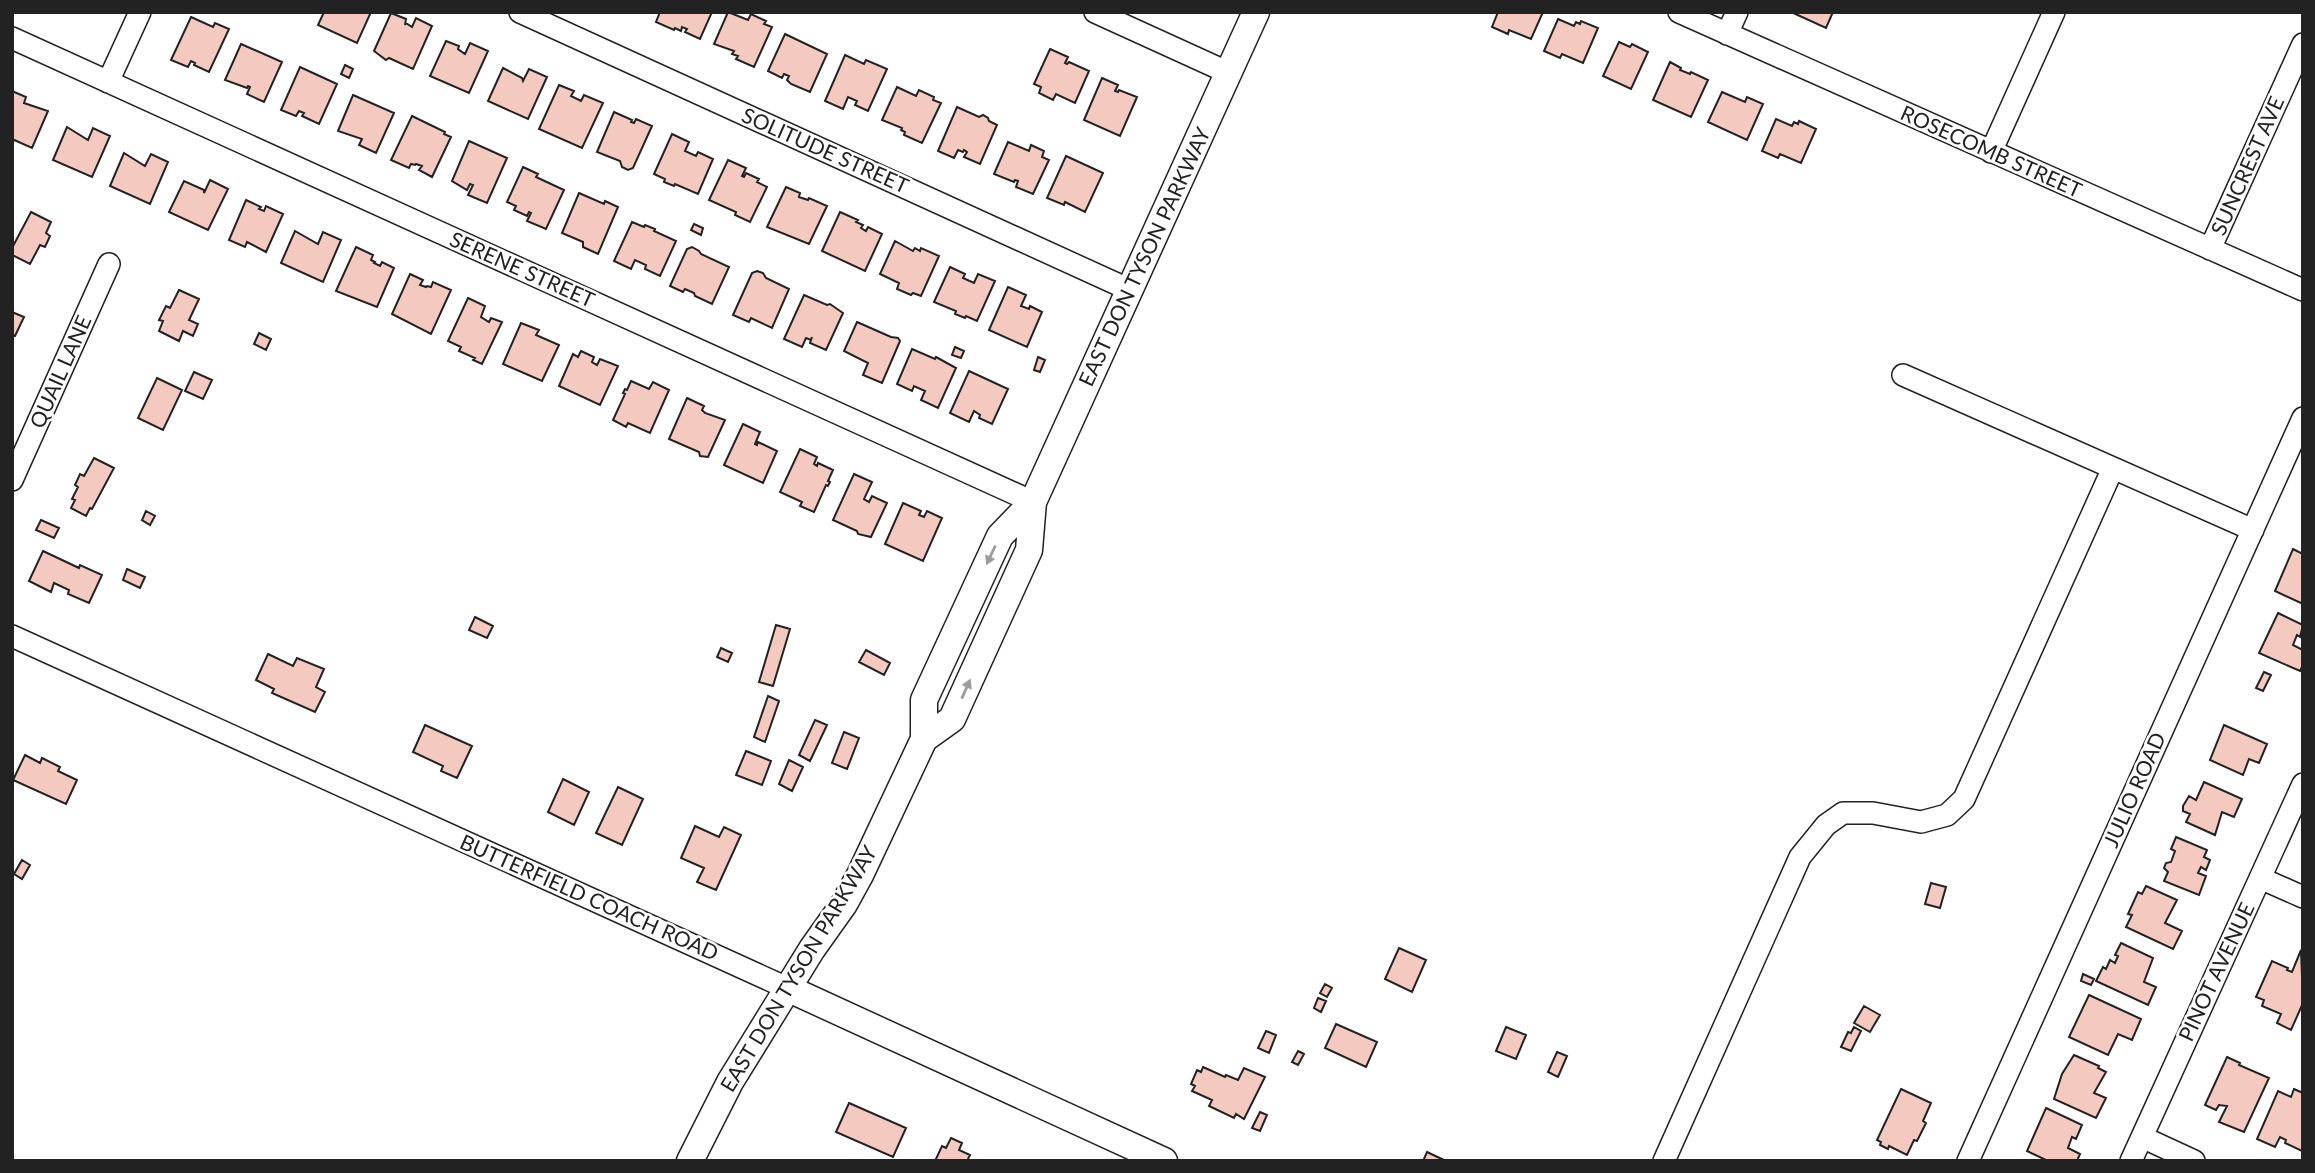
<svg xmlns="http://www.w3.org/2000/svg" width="2315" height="1173" font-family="Lato,sans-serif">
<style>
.building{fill:#f3c9c0;stroke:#222;stroke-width:2}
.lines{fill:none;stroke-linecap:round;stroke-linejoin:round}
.minor-casing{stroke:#222;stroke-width:24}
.major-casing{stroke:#222;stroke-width:29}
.minor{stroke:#fff;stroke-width:21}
.major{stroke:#fff;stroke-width:26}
.oneway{fill:#9c9c9c}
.labels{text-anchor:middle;stroke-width:5;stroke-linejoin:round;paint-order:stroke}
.street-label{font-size:21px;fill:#222;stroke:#fff}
</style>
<rect width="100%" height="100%" fill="#fff"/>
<!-- building -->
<path class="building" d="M 324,12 L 371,12 L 357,43 L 318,25 Z
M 660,12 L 712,12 L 700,39 L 685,32 L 687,29 L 682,27 L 681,31 L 675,28 L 674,30 L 656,22 Z
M 728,12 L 748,20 L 751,14 L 766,21 L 764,24 L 772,27 L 754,67 L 736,59 L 738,56 L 732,54 L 734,51 L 714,44 Z
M 1498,12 L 1543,12 L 1531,39 L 1509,30 L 1508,34 L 1492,27 Z
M 1791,12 L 1833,12 L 1826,28 Z
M 391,13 L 406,19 L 405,25 L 406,23 L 412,27 L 416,18 L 432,26 L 413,69 L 389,58 L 386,60 L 374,51 Z
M 191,17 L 213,27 L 215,23 L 229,29 L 209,72 L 194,65 L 195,63 L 191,61 L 188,67 L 171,60 Z
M 1558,19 L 1574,26 L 1576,22 L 1580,24 L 1581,21 L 1598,28 L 1583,63 L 1562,54 L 1560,58 L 1544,51 Z
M 785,34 L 827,54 L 810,92 L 791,84 L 787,80 L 789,76 L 784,74 L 782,78 L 768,71 Z
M 446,41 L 459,46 L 458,49 L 465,54 L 470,43 L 488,51 L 469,93 L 430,76 Z
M 1619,42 L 1630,47 L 1632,44 L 1648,52 L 1631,89 L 1603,76 Z
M 241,44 L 282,62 L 264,102 L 247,94 L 250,87 L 248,86 L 247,88 L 225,80 Z
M 1050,49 L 1068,57 L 1065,63 L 1067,64 L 1069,62 L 1089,71 L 1075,103 L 1056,94 L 1053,100 L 1039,93 L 1041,87 L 1034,84 Z
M 845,55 L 864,64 L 866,60 L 887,69 L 868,111 L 855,105 L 857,101 L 848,97 L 843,109 L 825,101 Z
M 1670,62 L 1681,68 L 1680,70 L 1690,74 L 1691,72 L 1708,80 L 1691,117 L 1653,100 Z
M 345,65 L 353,69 L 349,78 L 341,74 Z
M 300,67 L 337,84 L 319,124 L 302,116 L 304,113 L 299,111 L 296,116 L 281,110 Z
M 503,68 L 522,78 L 523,81 L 529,69 L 547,77 L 528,119 L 488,101 Z
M 1102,78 L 1118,85 L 1115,91 L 1118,92 L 1119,90 L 1137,97 L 1120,136 L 1084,120 Z
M 559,85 L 574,91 L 571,96 L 581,101 L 584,95 L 603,103 L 582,148 L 539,129 Z
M 897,87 L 916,96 L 919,90 L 934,97 L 933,100 L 941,103 L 922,143 L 904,135 L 905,132 L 901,130 L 902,128 L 882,120 Z
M 12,91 L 26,97 L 24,103 L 48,111 L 32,148 L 12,139 Z
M 1722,92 L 1745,102 L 1747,97 L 1763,104 L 1747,140 L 1708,122 Z
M 353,95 L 394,113 L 376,153 L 359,145 L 362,139 L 338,131 Z
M 957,107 L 979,117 L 983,115 L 988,118 L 989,121 L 997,125 L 980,164 L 964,157 L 967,152 L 964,150 L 963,152 L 958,150 L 954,158 L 938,151 Z
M 614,112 L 632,120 L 631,122 L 634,123 L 636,119 L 652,126 L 633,168 L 628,170 L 622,167 L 620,161 L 597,152 Z
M 412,116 L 445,132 L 444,134 L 451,137 L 432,177 L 419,170 L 422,166 L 416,164 L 415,165 L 411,164 L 409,168 L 391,160 Z
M 1776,119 L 1792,126 L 1794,122 L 1798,124 L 1799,121 L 1816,129 L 1801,163 L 1780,154 L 1778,158 L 1762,151 Z
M 67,127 L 88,140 L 93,128 L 110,136 L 92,177 L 53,160 Z
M 672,134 L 689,142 L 685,151 L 696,156 L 698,152 L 713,159 L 698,194 L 675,184 L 674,186 L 664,182 L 665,179 L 654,174 Z
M 469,141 L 507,158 L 487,203 L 468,195 L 473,185 L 470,184 L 467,190 L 452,181 Z
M 1008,142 L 1029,151 L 1031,145 L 1044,151 L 1042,157 L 1049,160 L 1033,194 L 1016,187 L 1018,181 L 1015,180 L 1014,182 L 994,174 Z
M 124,153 L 145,166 L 151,154 L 168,162 L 150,204 L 110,186 Z
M 1066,156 L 1103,173 L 1085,212 L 1065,202 L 1064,205 L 1047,198 Z
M 728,160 L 746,168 L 742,176 L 744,177 L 746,173 L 759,179 L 757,182 L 767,187 L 750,222 L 735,215 L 736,212 L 709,200 Z
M 523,167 L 538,174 L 536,177 L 564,190 L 546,229 L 527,221 L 531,213 L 529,212 L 527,216 L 514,210 L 516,206 L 507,202 Z
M 210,180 L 228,189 L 208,230 L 169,212 L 184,181 L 204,190 L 204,193 Z
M 786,187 L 800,193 L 799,197 L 808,200 L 809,198 L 827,206 L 809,244 L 767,227 Z
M 579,193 L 604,204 L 605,201 L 618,207 L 598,254 L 583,247 L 583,242 L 562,233 Z
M 246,200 L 261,207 L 259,209 L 264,211 L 266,206 L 283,214 L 266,252 L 247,242 L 245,247 L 229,240 Z
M 31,212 L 51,222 L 46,233 L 50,236 L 45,247 L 40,245 L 30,264 L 12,255 L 12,248 Z
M 840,212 L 858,220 L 856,222 L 863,225 L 861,228 L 866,231 L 868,227 L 882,234 L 865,271 L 822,251 Z
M 632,222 L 644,227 L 645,225 L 655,229 L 654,231 L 676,241 L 660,276 L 645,269 L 646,265 L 635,260 L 631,269 L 614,261 Z
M 694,224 L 703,228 L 701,235 L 691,230 Z
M 295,231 L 318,244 L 323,232 L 341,240 L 323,282 L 281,263 Z
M 895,241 L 913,251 L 915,248 L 920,251 L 921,248 L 939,256 L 921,296 L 913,293 L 911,295 L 897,289 L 899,283 L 880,274 Z
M 356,247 L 373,255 L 371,260 L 375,262 L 374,263 L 380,266 L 382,262 L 394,268 L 377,307 L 336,291 Z
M 692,247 L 699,251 L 701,254 L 729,267 L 712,304 L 695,296 L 694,293 L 685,289 L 683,292 L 670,286 L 687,249 Z
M 950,267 L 965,274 L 963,278 L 974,283 L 978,274 L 995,281 L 977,321 L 966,316 L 965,318 L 955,314 L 956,311 L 934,302 Z
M 757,271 L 763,273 L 766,278 L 789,289 L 772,328 L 751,318 L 749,322 L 733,315 L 752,273 Z
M 410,274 L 423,280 L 420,285 L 426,287 L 427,286 L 431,287 L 433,282 L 451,290 L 431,334 L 392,314 Z
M 1008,287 L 1026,295 L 1021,306 L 1029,309 L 1030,306 L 1042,312 L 1027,347 L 989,330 Z
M 179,290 L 199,299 L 189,320 L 198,324 L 193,336 L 183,331 L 179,341 L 159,331 L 163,321 L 159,320 L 166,306 L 170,308 Z
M 804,295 L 827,305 L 830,304 L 843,313 L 826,350 L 810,343 L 812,337 L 811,340 L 806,338 L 802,347 L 784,339 Z
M 468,298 L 485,306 L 481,317 L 489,322 L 491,318 L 502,322 L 482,364 L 473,360 L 475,358 L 459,351 L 461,347 L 448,341 Z
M 12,312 L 24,317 L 15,336 L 12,335 Z
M 857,322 L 891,337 L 898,338 L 900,341 L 882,383 L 863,375 L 868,363 L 844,351 Z
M 521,323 L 539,330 L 536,335 L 559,345 L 542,381 L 503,364 Z
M 259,333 L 271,339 L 266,350 L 254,344 Z
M 955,347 L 964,351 L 961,358 L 952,355 Z
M 912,349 L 935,359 L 936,357 L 956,368 L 938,408 L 921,400 L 925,391 L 914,386 L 912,391 L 897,384 Z
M 581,351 L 594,357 L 592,362 L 597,365 L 600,359 L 618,366 L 600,405 L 559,386 L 573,354 L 578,357 Z
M 1038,357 L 1045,360 L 1040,372 L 1034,370 Z
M 969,371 L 1008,389 L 992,424 L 979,418 L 980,415 L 974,411 L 969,422 L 950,413 Z
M 194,372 L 212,380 L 203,399 L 185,391 Z
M 157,378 L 182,390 L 163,430 L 138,418 Z
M 631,381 L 649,389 L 653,382 L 669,390 L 650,433 L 628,423 L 626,427 L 613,420 L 625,394 L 623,393 L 625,389 L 627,390 Z
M 687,398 L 704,406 L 702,410 L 705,413 L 725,420 L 708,457 L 700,456 L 699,452 L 669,439 Z
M 743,424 L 760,432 L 755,444 L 757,445 L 758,442 L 777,451 L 763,483 L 724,465 Z
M 800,449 L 817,457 L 814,464 L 817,466 L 818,463 L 833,470 L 828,481 L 830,482 L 828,486 L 826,485 L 814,512 L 800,506 L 802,502 L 780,492 Z
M 94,458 L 114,468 L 92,509 L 90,508 L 86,516 L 71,508 L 75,500 L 72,499 L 78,487 L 75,485 L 80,474 L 84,476 Z
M 854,474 L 872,482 L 864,499 L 869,502 L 872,496 L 887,503 L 871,537 L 858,534 L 857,531 L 833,520 Z
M 903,503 L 921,511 L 919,515 L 924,517 L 927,511 L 942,518 L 923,561 L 885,544 Z
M 146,511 L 155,516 L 150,525 L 142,520 Z
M 41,520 L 59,528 L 54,538 L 36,530 Z
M 2293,549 L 2303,554 L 2303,604 L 2275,591 Z
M 43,551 L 79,568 L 80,565 L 102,575 L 89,603 L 68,594 L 69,590 L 54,583 L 51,592 L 29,581 Z
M 127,569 L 145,577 L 140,588 L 123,580 Z
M 2278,613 L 2303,625 L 2300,637 L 2297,635 L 2293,645 L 2303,650 L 2303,665 L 2300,671 L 2259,653 Z
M 475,617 L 493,626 L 487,638 L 469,630 Z
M 776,625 L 790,629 L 773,686 L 759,682 Z
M 721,648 L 732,653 L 728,662 L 717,657 Z
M 866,650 L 890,663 L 884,675 L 859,662 Z
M 268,654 L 293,666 L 297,658 L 324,669 L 316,687 L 325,692 L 315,712 L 272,693 L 274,689 L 256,680 Z
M 2264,672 L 2271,675 L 2263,691 L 2256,688 Z
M 768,696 L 779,701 L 765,742 L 754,737 Z
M 815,720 L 827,725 L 810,761 L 799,755 Z
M 425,725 L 472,746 L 457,778 L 441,771 L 443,766 L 413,752 Z
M 2224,725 L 2267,744 L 2259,763 L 2249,759 L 2243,775 L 2210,760 Z
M 844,732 L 859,738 L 847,769 L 832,763 Z
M 746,751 L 771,761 L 762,785 L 736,775 Z
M 25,755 L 40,763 L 42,758 L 60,767 L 58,771 L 77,780 L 66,804 L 13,780 Z
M 789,760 L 803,767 L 792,791 L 779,784 Z
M 563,779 L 589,792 L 574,825 L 548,812 Z
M 2204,782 L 2242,799 L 2234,817 L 2222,812 L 2215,835 L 2186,822 L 2190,814 L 2183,811 L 2183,806 L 2189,796 L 2196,800 Z
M 618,787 L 643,799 L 622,845 L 596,833 Z
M 695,826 L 719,837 L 724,827 L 741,835 L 716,890 L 697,882 L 704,868 L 681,858 Z
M 2176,837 L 2207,850 L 2204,857 L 2210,860 L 2206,870 L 2201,867 L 2198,873 L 2206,876 L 2199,895 L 2164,881 L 2168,872 L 2164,868 L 2166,863 L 2171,862 L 2175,851 L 2171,849 Z
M 22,860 L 30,865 L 22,879 L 14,874 Z
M 1931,883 L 1946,887 L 1940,908 L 1925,904 Z
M 2146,886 L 2177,900 L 2165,923 L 2182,931 L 2173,949 L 2126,927 L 2132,915 L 2128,914 L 2138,892 L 2142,894 Z
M 2121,943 L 2153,958 L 2144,982 L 2156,987 L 2148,1005 L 2096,981 L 2103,967 L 2106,969 L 2110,960 L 2115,963 L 2118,956 L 2115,955 Z
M 1399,948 L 1426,960 L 1412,992 L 1385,979 Z
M 2301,950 L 2303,1003 L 2291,1030 L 2277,1023 L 2281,1014 L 2262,1006 L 2264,1000 L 2256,997 L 2272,961 L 2288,968 L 2287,970 L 2292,972 Z
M 2083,974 L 2094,979 L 2091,985 L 2081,981 Z
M 1325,984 L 1332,988 L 1327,997 L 1320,993 Z
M 2089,995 L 2141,1019 L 2132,1040 L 2118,1034 L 2108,1055 L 2069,1037 Z
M 1318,998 L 1326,1001 L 1321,1012 L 1314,1008 Z
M 1864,1006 L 1880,1015 L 1870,1032 L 1854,1023 Z
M 1336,1024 L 1377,1042 L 1366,1067 L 1325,1048 Z
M 1506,1027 L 1526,1035 L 1516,1059 L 1496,1051 Z
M 1854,1027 L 1861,1031 L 1851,1051 L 1841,1047 L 1848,1032 L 1851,1033 Z
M 1266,1031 L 1276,1035 L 1269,1053 L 1258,1048 Z
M 1298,1051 L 1304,1054 L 1298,1065 L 1292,1062 Z
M 1557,1052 L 1567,1056 L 1558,1077 L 1548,1072 Z
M 2074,1055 L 2099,1066 L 2098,1068 L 2106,1072 L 2094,1093 L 2106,1098 L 2096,1118 L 2054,1099 L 2062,1074 Z
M 2227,1057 L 2240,1063 L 2239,1065 L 2269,1078 L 2244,1132 L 2219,1122 L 2227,1106 L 2219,1105 L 2216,1110 L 2205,1105 Z
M 1203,1067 L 1225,1077 L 1226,1075 L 1238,1080 L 1244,1068 L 1265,1077 L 1244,1119 L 1236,1114 L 1234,1118 L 1209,1106 L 1212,1100 L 1192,1091 L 1195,1086 L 1191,1084 L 1197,1070 L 1201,1072 Z
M 1901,1089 L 1931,1103 L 1923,1121 L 1926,1123 L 1917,1141 L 1914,1140 L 1907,1155 L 1889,1146 L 1888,1149 L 1880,1145 L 1881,1142 L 1877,1140 Z
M 2294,1089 L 2303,1093 L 2302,1151 L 2285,1143 L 2286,1140 L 2280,1137 L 2275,1147 L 2257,1139 L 2278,1091 L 2291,1097 Z
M 849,1103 L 906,1128 L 893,1157 L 836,1132 Z
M 2046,1108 L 2082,1125 L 2076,1139 L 2072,1137 L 2068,1148 L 2080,1154 L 2077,1161 L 2048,1161 L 2027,1151 Z
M 1260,1112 L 1267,1115 L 1260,1131 L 1252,1128 Z
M 951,1138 L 962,1143 L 959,1150 L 970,1155 L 967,1161 L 935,1161 L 942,1146 L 946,1148 Z
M 1427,1152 L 1446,1161 L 1423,1161 Z"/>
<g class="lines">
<!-- minor casing -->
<g class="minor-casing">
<path id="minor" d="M 520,12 L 1130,290
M 1095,12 L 1229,73
M 1679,12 L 2303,290
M 1727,34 L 1737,12
M 12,38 L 1033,502
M 108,82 L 140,12
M 1991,152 L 2054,12
M 2210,249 L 2303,44
M 1903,375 L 2253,530
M 12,480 L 109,264
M 12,636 L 787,988
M 2260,878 L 2303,897
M 2142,1137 L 2194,1161
M 1664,1161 L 1800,857 L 1826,825 L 1843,813 L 1873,813 L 1921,822 L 1947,815 L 1964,799 L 2113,468
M 1968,1161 L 2303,418
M 2131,1161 L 2303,784"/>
</g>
<!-- major casing -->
<g class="major-casing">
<path id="major" d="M 924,739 L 952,719 L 1029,550 L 1033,502 L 1256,12
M 787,988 L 1164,1161
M 690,1161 L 730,1082 L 812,949 L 844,904 L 860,875 L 924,739 L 924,700 L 1000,536 L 1033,502"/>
</g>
<!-- minor -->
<use href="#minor" class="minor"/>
<!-- major -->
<use href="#major" class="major"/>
</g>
<!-- one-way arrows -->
<defs><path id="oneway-solid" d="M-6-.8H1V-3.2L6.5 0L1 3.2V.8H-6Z" transform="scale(1.75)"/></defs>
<g class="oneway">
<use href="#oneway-solid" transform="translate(991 555) rotate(115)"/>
<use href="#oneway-solid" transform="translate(966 689) rotate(-66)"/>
</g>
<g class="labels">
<!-- street labels -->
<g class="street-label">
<text transform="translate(825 151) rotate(24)" y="7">SOLITUDE STREET</text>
<text transform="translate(1991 152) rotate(24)" y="7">ROSECOMB STREET</text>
<text transform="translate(2248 166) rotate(-66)" y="7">SUNCREST AVE</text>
<text transform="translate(1145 257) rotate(-65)" y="7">EAST DON TYSON PARKWAY</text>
<text transform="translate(522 270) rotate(24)" y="7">SERENE STREET</text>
<text transform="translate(61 372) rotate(-66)" y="7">QUAIL LANE</text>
<text transform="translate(2135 790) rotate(-66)" y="7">JULIO ROAD</text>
<text transform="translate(589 898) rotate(24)" y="7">BUTTERFIELD COACH ROAD</text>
<text transform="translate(799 969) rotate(-59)" y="7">EAST DON TYSON PARKWAY</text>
<text transform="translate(2217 972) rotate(-65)" y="7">PINOT AVENUE</text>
</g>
</g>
<!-- border -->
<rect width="2315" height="1173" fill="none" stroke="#222222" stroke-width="28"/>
</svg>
